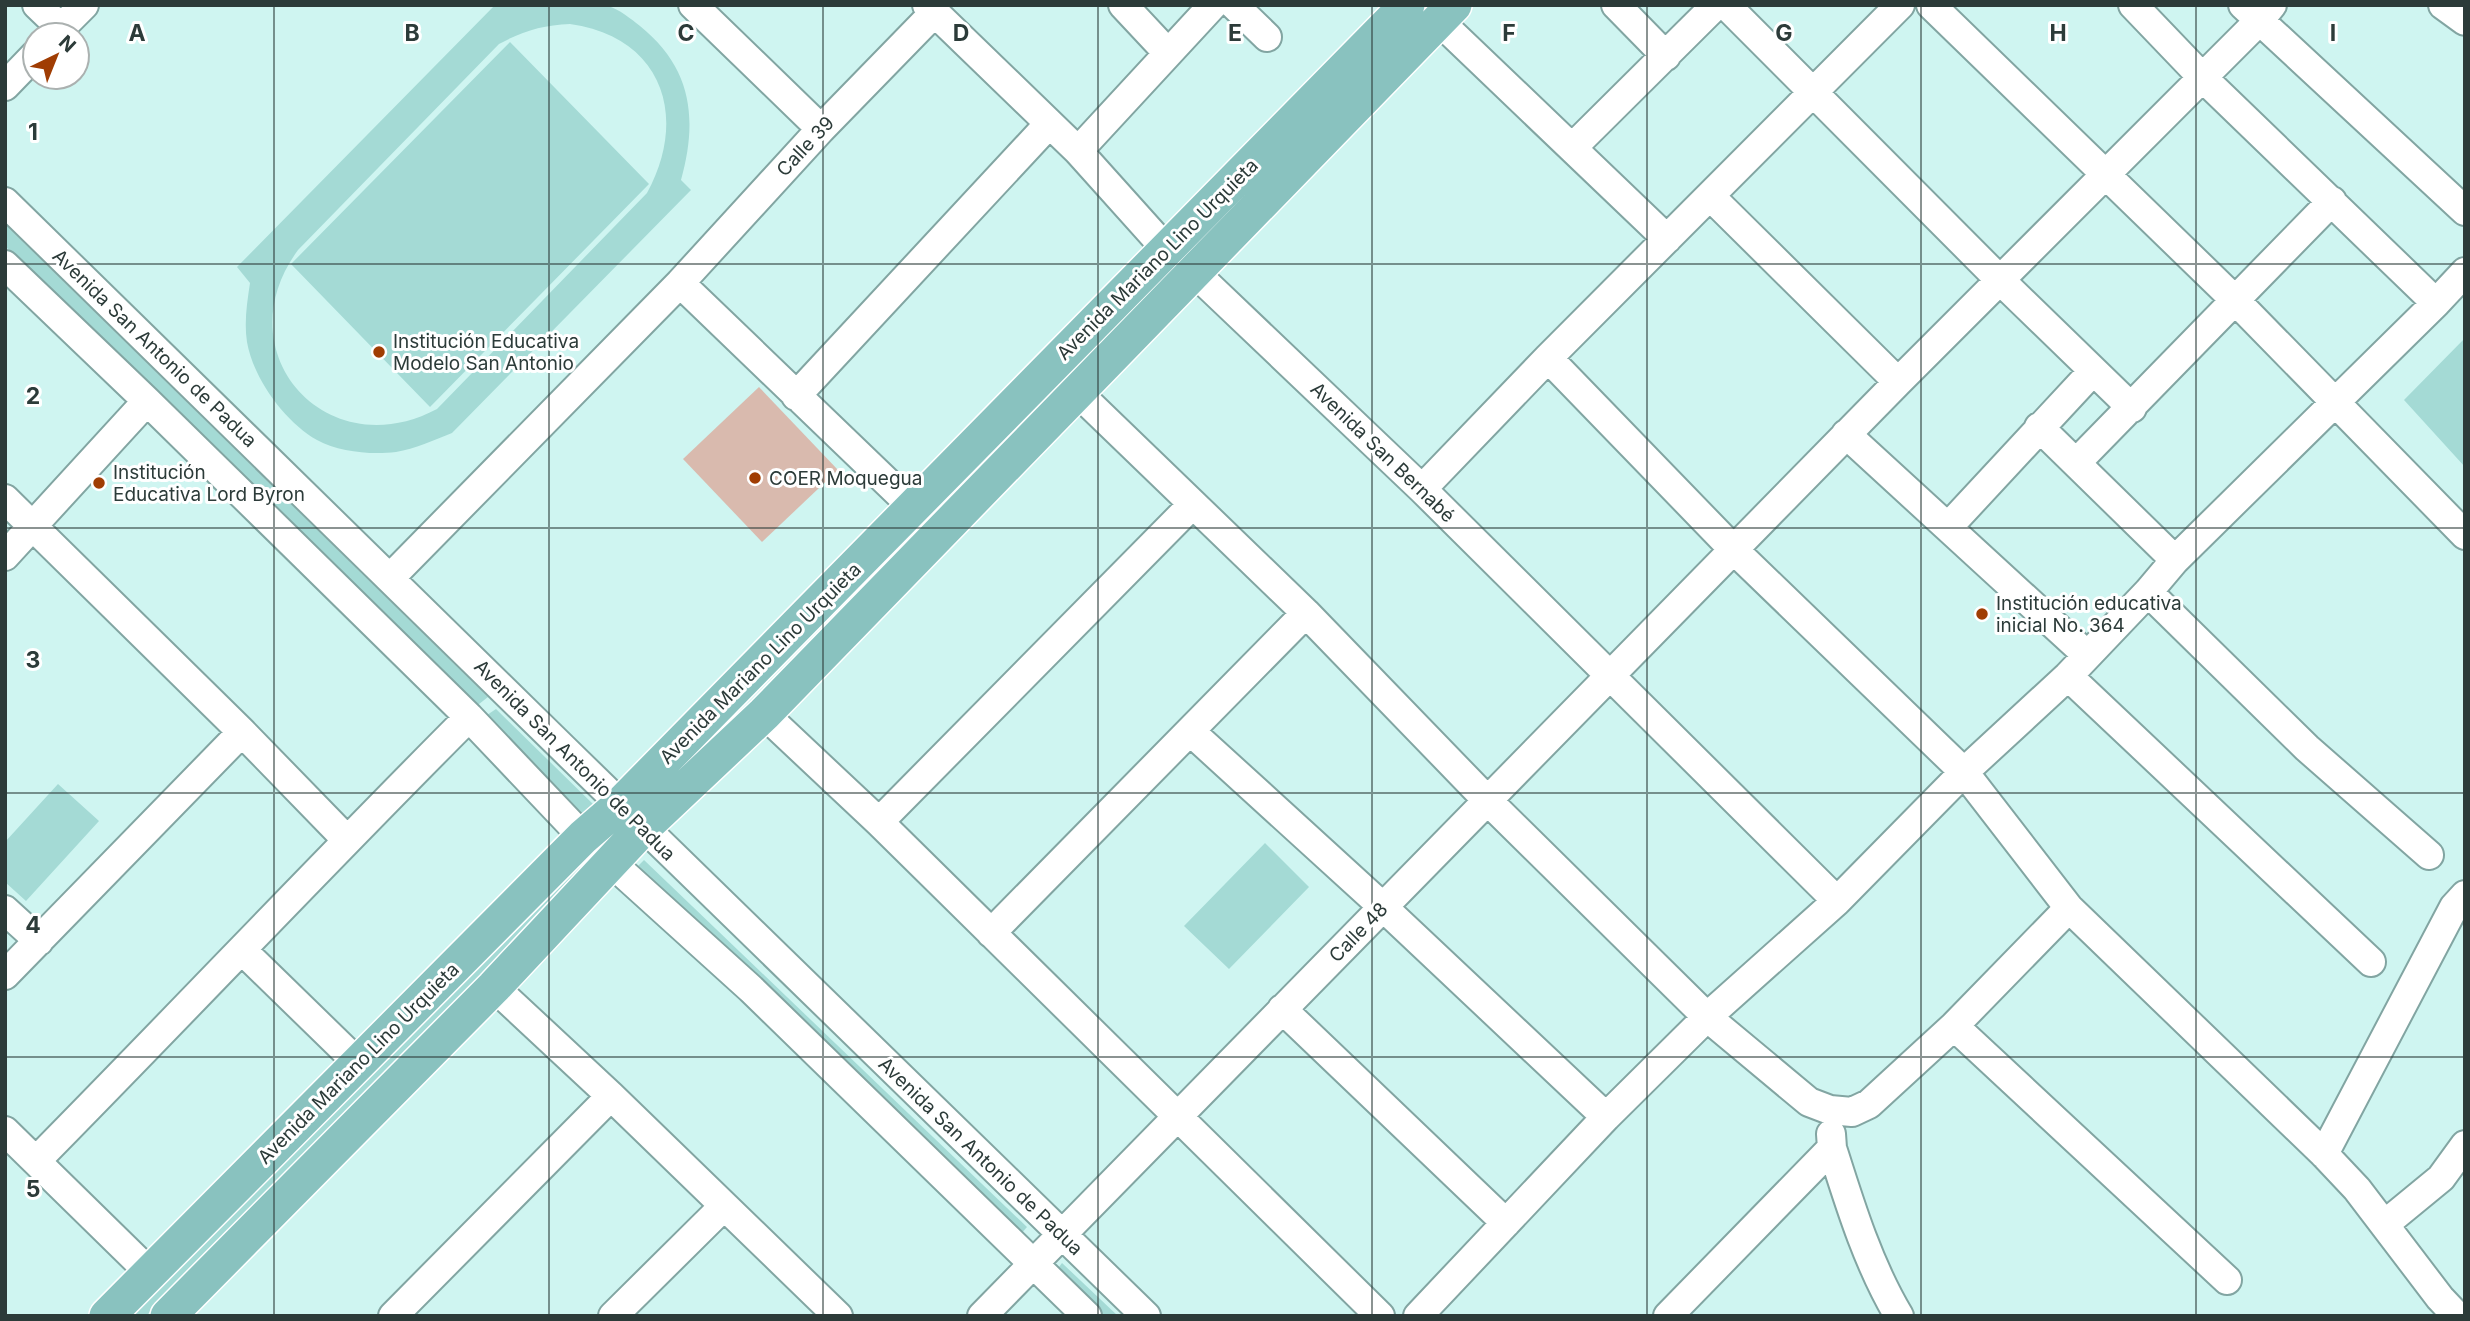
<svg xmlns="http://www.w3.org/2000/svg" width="2470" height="1321" font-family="Inter,sans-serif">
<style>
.green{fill:#a4dad5;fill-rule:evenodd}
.building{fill:#d9baae}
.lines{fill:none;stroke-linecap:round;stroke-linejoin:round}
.minor-casing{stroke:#82a5a2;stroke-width:32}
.major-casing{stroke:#fff;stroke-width:38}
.minor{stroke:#fff;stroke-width:28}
.major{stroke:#89c2bf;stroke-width:35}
.grid{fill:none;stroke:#2c3b39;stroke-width:2;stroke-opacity:0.55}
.poi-dot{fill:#a03d03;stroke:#fff;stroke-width:2.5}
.labels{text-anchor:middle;stroke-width:6;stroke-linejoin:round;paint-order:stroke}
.street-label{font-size:19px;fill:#2c3b39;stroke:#fff}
.poi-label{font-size:19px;fill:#2c3b39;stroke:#fff;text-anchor:start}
.grid-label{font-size:23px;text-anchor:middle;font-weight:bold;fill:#2c3b39;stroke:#fff;stroke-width:6;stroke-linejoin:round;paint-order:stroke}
</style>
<rect width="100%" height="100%" fill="#cff5f1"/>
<!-- green -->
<path class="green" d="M 495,5 C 522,5 549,5 576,5 C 586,5 598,3 608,6 C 619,9 631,19 640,26 C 692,68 698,119 681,180 L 691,190 L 452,433 C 434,440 415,449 396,452 C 371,455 339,452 317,440 C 285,422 253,378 247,342 C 244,322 247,303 250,283 L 237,267 ZM 570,24 C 662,37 689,116 647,193 L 437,409 C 326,468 223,352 298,250 L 499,44 C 523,31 543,25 570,24 Z
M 510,42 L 649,184 L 430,407 L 291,264 Z
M 5,224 L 488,697 L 474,708 L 5,246 Z
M 2465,338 L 2465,467 L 2404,400 Z
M 496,709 L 596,807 L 584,823 L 484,717 Z
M 58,784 L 99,821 L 26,901 L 5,882 L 5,842 Z
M 1265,843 L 1309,887 L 1229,969 L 1184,926 Z
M 644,860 L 1027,1227 L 1020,1235 L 634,870 Z
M 575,863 L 588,874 L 146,1316 L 125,1316 Z
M 1062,1263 L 1118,1316 L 1101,1316 L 1056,1271 Z"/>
<!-- building -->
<path class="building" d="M 759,387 L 838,470 L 762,542 L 683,459 Z"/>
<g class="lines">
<!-- minor casing -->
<g class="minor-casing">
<path id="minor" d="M 37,5 L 61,28
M 693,5 L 821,129
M 927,5 L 1078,151 L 1166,249 L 1193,271 L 1422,489 L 1837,901
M 1123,5 L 1167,52
M 1234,5 L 1267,37
M 1616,5 L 1666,56
M 1726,5 L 2000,280 L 2132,408
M 1931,5 L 2235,300 L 2465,535
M 2133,5 L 2202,77 L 2436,303
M 2243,5 L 2465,211
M 2443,5 L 2465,21
M 1438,20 L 1667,239
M 54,35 L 84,5
M 5,86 L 35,55
M 1572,148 L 1716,5
M 1078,151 L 1213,5
M 1710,196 L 1898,382
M 5,202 C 385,574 764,946 1146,1316
M 5,265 L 147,401 L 469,717 L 583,837 L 751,989 L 1087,1316
M 680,283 L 913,507
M 1548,358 L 1734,550 L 1964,772 L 2069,908 L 2324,1154 L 2357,1189 L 2440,1298 L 2457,1316
M 1078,393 L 1306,613 L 1487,800 L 1707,1017 L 1809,1102 L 1830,1110 L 1852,1112 L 1869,1104 L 1954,1026 L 2069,908
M 796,396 L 1049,124
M 2039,427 L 2175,560
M 1846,434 L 2087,655
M 2077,462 L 2332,201
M 1422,489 L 1548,358 L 1900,5
M 5,499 L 242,732 L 347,840
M 1949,526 L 2093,371
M 5,556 L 147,401
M 391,577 L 680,283 L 821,129 L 934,13
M 2148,592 L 2307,748 L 2429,855
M 2068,676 L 2371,962
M 764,714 L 879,822 L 1380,1316
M 1190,731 L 1383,907 L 1606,1117
M 879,822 L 1192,505
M 5,910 L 39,941
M 991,933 L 1306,613
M 243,951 L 358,1063
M 5,975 L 242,732
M 494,987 L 611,1096 L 838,1316
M 1282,1009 L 1506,1223
M 1954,1026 L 2227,1280
M 5,1131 L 150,1273
M 1831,1134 L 1832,1148 C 1850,1205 1868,1264 1899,1316
M 2324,1154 L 2454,907 L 2465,895
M 36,1161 C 181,1014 323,863 469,717
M 2385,1224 L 2441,1178 L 2465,1145
M 393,1316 L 611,1096
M 613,1316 L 724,1206
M 982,1316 L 1898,382 L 2259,21 L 2272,5
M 1418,1316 L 1606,1117 L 1707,1017 L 1837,901 L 1964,772 L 2068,676 L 2148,592 L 2175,560 L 2436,303 L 2465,272
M 1668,1316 L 1832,1148"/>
</g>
<!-- major casing -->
<g class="major-casing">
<path id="major" d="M 107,1316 L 583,837 L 620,805 L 1407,5
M 168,1316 L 494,987 L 643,828 L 764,714 L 1454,5"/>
</g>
<!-- minor -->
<use href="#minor" class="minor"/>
<!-- major -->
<use href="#major" class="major"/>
</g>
<!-- grid -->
<path class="grid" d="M 274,5 L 274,1316M 549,5 L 549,1316M 823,5 L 823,1316M 1098,5 L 1098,1316M 1372,5 L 1372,1316M 1647,5 L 1647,1316M 1921,5 L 1921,1316M 2196,5 L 2196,1316M 5,264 L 2465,264M 5,528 L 2465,528M 5,793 L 2465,793M 5,1057 L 2465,1057"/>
<!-- markers -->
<g class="poi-dot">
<circle cx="379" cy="352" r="7"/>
<circle cx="755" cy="478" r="7"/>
<circle cx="99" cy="483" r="7"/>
<circle cx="1982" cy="614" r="7"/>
</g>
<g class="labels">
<!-- street labels -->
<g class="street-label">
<text transform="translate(805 146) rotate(-47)" y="7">Calle 39</text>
<text transform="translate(1157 259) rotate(-45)" y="7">Avenida Mariano Lino Urquieta</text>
<text transform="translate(155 348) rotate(44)" y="7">Avenida San Antonio de Padua</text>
<text transform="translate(1383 452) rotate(44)" y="7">Avenida San Bernabé</text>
<text transform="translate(760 663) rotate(-45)" y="7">Avenida Mariano Lino Urquieta</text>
<text transform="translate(575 760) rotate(45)" y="7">Avenida San Antonio de Padua</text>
<text transform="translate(1358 932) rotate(-46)" y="7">Calle 48</text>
<text transform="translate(358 1063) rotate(-45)" y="7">Avenida Mariano Lino Urquieta</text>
<text transform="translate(981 1156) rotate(44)" y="7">Avenida San Antonio de Padua</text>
</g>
<!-- poi labels -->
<g class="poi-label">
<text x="393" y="348">Institución Educativa<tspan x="393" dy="22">Modelo San Antonio</tspan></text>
<text x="113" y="479">Institución<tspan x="113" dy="22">Educativa Lord Byron</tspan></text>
<text x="769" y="485">COER Moquegua</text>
<text x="1996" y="610">Institución educativa<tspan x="1996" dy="22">inicial No. 364</tspan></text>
</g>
</g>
<g class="grid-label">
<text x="137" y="41">A</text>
<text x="412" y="41">B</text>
<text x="686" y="41">C</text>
<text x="961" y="41">D</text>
<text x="1235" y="41">E</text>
<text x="1509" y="41">F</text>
<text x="1784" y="41">G</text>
<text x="2058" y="41">H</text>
<text x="2333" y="41">I</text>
<text x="33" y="140">1</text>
<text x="33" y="404">2</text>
<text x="33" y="668">3</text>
<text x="33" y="933">4</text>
<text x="33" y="1197">5</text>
</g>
<!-- border -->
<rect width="2470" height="1321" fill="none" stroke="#2c3b39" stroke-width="14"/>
<!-- north arrow -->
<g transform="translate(56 56) rotate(43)"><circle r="33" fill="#ffffff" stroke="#abb1b0" stroke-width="2"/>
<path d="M0-5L12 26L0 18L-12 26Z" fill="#a03d03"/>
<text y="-10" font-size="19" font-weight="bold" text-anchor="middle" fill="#2c3b39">N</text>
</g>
</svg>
